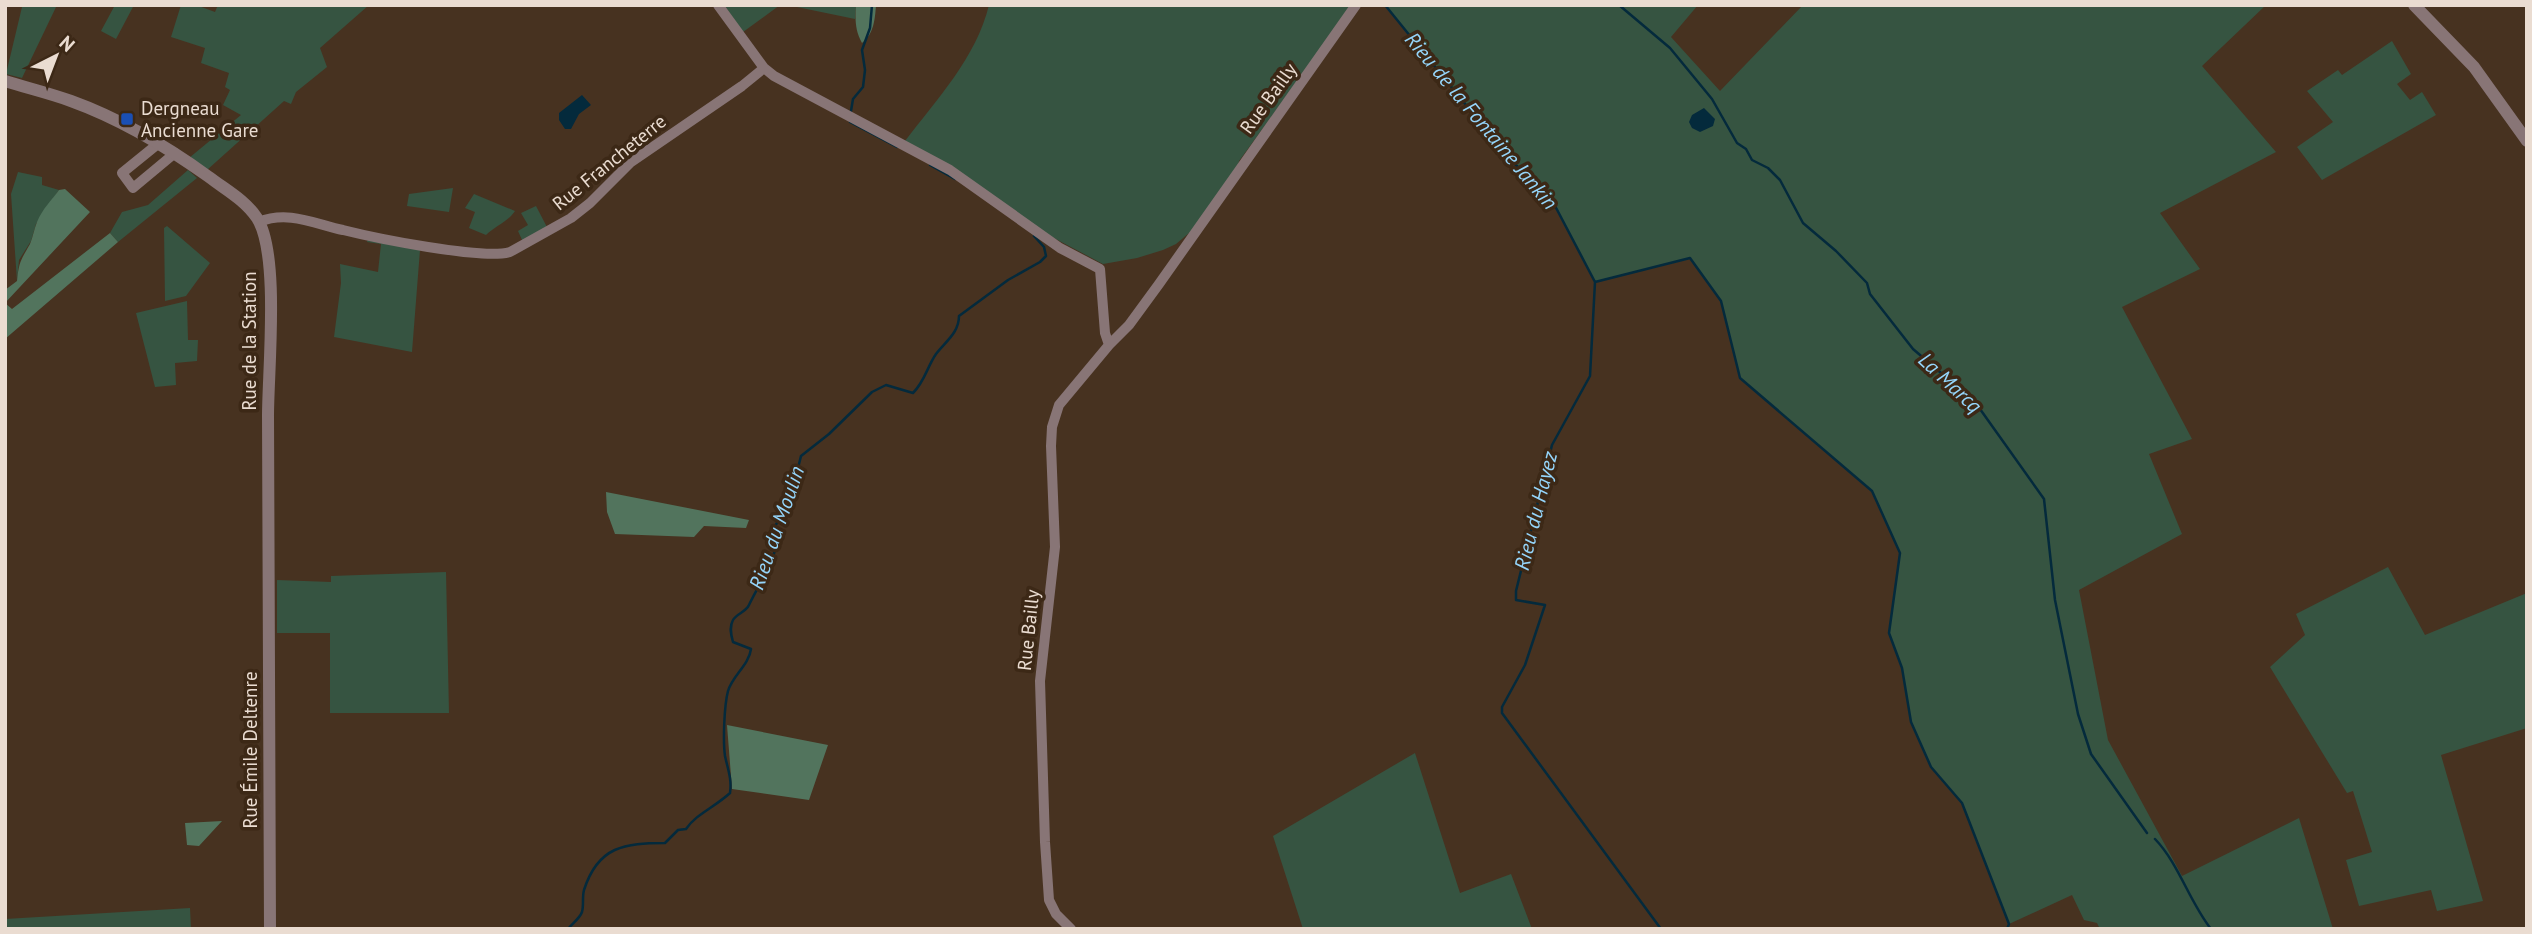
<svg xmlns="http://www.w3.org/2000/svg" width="2532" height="934" font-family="'PT Sans',sans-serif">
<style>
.green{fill:#365441}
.forest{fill:#52745d}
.water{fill:#042a3c}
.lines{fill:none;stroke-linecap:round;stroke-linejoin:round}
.stream{stroke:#042a3c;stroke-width:2.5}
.minor{stroke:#887576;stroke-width:10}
.tertiary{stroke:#887576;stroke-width:12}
.transit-dot{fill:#1a4fb4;stroke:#3c2816;stroke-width:2.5}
.labels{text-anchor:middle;stroke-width:7;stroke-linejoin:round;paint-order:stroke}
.street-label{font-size:19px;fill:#eadcd1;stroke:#3c2816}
.poi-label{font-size:19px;fill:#eadcd1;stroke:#3c2816;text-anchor:start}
.water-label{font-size:21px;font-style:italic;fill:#95d5fa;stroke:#3c2816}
</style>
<rect width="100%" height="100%" fill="#473220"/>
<!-- green -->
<path class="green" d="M 19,5 L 57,5 L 22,78 L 6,74 L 22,7 Z
M 115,5 L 134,5 L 116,39 L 101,31 Z
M 181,5 L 196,5 L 215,12 L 218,5 L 369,5 L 320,48 L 327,67 L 296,92 L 291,104 L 284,101 L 207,170 L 189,158 L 241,115 L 223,105 L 230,90 L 225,87 L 229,73 L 201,63 L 205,48 L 171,37 Z
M 724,5 L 780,5 L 743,32 Z
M 796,5 L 856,5 L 855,19 L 797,7 Z
M 989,5 L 1353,5 L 1239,161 L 1238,166 L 1191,234 L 1189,233 L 1176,244 L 1163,250 L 1137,258 L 1103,264 L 1052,237 L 905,141 C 937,99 976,58 989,5 Z
M 1385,5 L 1698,5 L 1671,37 L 1720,91 L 1803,5 L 2266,5 L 2202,66 L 2276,152 L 2160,213 L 2200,269 L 2122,307 L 2192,439 L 2149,454 L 2182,534 L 2079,590 L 2108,740 L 2182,876 L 2299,818 L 2333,929 L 2100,929 L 2097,923 L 2084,920 L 2072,895 L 2009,924 L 1962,803 L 1931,767 L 1911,722 L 1902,668 L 1889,633 L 1900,553 L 1872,491 L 1740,378 L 1721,301 L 1690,259 L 1595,282 L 1553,202 L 1509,158 Z
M 2392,41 L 2411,74 L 2397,84 L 2410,100 L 2422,92 L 2436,115 L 2322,180 L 2297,147 L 2333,122 L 2307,91 L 2338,70 L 2342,75 Z
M 188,170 L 197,178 L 118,242 L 110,233 L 122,212 L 148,205 Z
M 18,172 L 42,177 L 42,185 L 59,190 L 36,224 L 31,241 L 19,260 L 17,281 L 11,194 Z
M 453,188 L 449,212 L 407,206 L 409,194 Z
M 474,194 L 515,211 C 509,221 495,226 486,235 L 469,228 L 475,212 L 465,208 Z
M 536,206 L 548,229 L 523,242 L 518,231 L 528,225 L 521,213 Z
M 167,226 L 210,263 L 186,296 L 165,301 L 164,228 Z
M 368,239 L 420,250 L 412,352 L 334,337 L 341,283 L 340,264 L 378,272 L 381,244 L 367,242 Z
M 187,301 L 188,340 L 198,340 L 197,361 L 175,363 L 176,385 L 155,387 L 136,313 Z
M 2388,567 L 2425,635 L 2527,593 L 2527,728 L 2441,755 L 2483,901 L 2437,911 L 2431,890 L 2359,906 L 2346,860 L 2372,852 L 2353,791 L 2347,793 L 2270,667 L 2305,635 L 2296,614 Z
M 446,572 L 449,713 L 330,713 L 330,633 L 277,633 L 277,580 L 331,582 L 331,576 Z
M 1415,753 L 1460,893 L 1511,874 L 1532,929 L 1303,929 L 1273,836 Z
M 190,908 L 191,929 L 5,929 L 5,919 Z"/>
<!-- forest -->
<path class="forest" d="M 856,5 L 876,5 C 875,19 874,34 862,43 C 855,31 855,19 856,5 Z
M 65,189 L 90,212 L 5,303 L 5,290 L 17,281 C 19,261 21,260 30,244 C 33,237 34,229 37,222 C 43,208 51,201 59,190 Z
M 110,233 L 118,242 L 5,339 L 5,303 L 12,309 Z
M 606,492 L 749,520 L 746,528 L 704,526 L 694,537 L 615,534 L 607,512 Z
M 727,725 L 828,745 L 809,800 L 732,789 Z
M 222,821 L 199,846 L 187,845 L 185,823 Z"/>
<!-- water -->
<path class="water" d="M 582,95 L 591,105 L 579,114 L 571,129 L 565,129 L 559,120 L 559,113 Z
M 1704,108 L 1715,119 L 1713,126 L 1700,132 L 1692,128 L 1689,122 L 1692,115 Z"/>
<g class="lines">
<!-- stream -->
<path class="stream" d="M 1385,5 L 1509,158 L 1553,202 L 1595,282 L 1690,258 L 1721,301 L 1740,378 L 1872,491 L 1900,553 L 1889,633 L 1902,668 L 1911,722 L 1931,767 L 1962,803 L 2009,924 L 2007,929
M 1619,5 L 1670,48 L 1712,99 L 1737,143 L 1746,149 L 1752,160 L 1768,168 L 1780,180 L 1803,223 L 1836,251 L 1867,283 L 1870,294 L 1913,349 L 1975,402 L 2044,499 L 2055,600 L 2078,714 L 2091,754 L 2147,833
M 851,111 L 853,99 L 863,87 L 865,70 L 862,50 L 870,28 L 872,5
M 850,122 L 897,147
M 930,165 L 955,179
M 1595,282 L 1590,376 L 1552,445 L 1516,591 L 1516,600 L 1545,605 L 1525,665 L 1502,707 L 1502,713 L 1661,929
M 2155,839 C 2179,864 2189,901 2211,929
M 568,929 C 572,924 580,918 582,912 C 584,905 582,897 584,890 C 598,846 625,843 665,843 L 678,830 L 686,829 C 696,814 715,807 730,793 C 732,779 728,770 725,756 C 723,742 724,706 728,691 C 732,676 749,665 751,649 L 733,642 C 731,635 729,627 733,620 C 736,614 746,612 749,605 C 755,592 778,554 777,539 C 777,535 774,532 773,529 L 779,520 L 782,509 L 782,499 L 798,468 L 801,456 L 829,434 L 872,392 L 886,385 L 913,393 C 925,381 927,367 936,354 C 945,342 959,333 959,316 L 1008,280 L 1040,262 L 1046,256 L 1044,247 L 1034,236"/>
<!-- minor -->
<path class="minor" d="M 718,5 L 764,68 L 774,76 L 950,170 L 1060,248 L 1100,269 L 1105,333 L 1109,345
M 159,143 L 122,173 L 133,188 L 175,153
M 259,222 C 288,210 315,224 343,230 C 375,238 482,260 510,252 L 571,218 L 590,203 L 631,162 L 742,86 L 764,68
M 1071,929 L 1056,914 L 1049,900 L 1045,842 L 1040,681 L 1055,547 L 1051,446 L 1052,427 L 1059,405 L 1109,345 L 1129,325 L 1159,284 L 1356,5"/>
<!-- tertiary -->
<path class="tertiary" d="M 2414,5 L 2474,67 L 2527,141
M 5,81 C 27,88 49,93 71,101 C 121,119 166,146 209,177 C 226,190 245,200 257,218 C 280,254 268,370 268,416 C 269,587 270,758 270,929"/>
</g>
<!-- markers -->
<rect class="transit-dot" x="120" y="112" width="14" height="14" rx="3.5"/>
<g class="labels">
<!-- street labels -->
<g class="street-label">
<text transform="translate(1268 98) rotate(-54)" y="7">Rue Bailly</text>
<text transform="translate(609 162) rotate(-39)" y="7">Rue Francheterre</text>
<text transform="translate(249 341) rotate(-90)" y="7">Rue de la Station</text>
<text transform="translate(1028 630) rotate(-84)" y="7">Rue Bailly</text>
<text transform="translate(250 750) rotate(-90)" y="7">Rue Émile Deltenre</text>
</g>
<!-- poi labels -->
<g class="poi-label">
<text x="141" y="115">Dergneau<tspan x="141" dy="22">Ancienne Gare</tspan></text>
</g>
<!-- water labels -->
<g class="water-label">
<text transform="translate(1481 121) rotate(50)" y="7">Rieu de la Fontaine Jankin</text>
<text transform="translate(1950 383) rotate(43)" y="7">La Marcq</text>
<text transform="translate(1536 511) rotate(-76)" y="7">Rieu du Hayez</text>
<text transform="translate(777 528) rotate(-71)" y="7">Rieu du Moulin</text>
</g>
</g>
<!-- border -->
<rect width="2532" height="934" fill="none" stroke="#eadcd1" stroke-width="14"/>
<!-- north arrow -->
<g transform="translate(56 56) rotate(42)" stroke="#3c2816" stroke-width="5" paint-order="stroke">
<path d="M0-5L12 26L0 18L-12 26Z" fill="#eadcd1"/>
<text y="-10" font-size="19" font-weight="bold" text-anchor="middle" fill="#eadcd1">N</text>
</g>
</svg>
